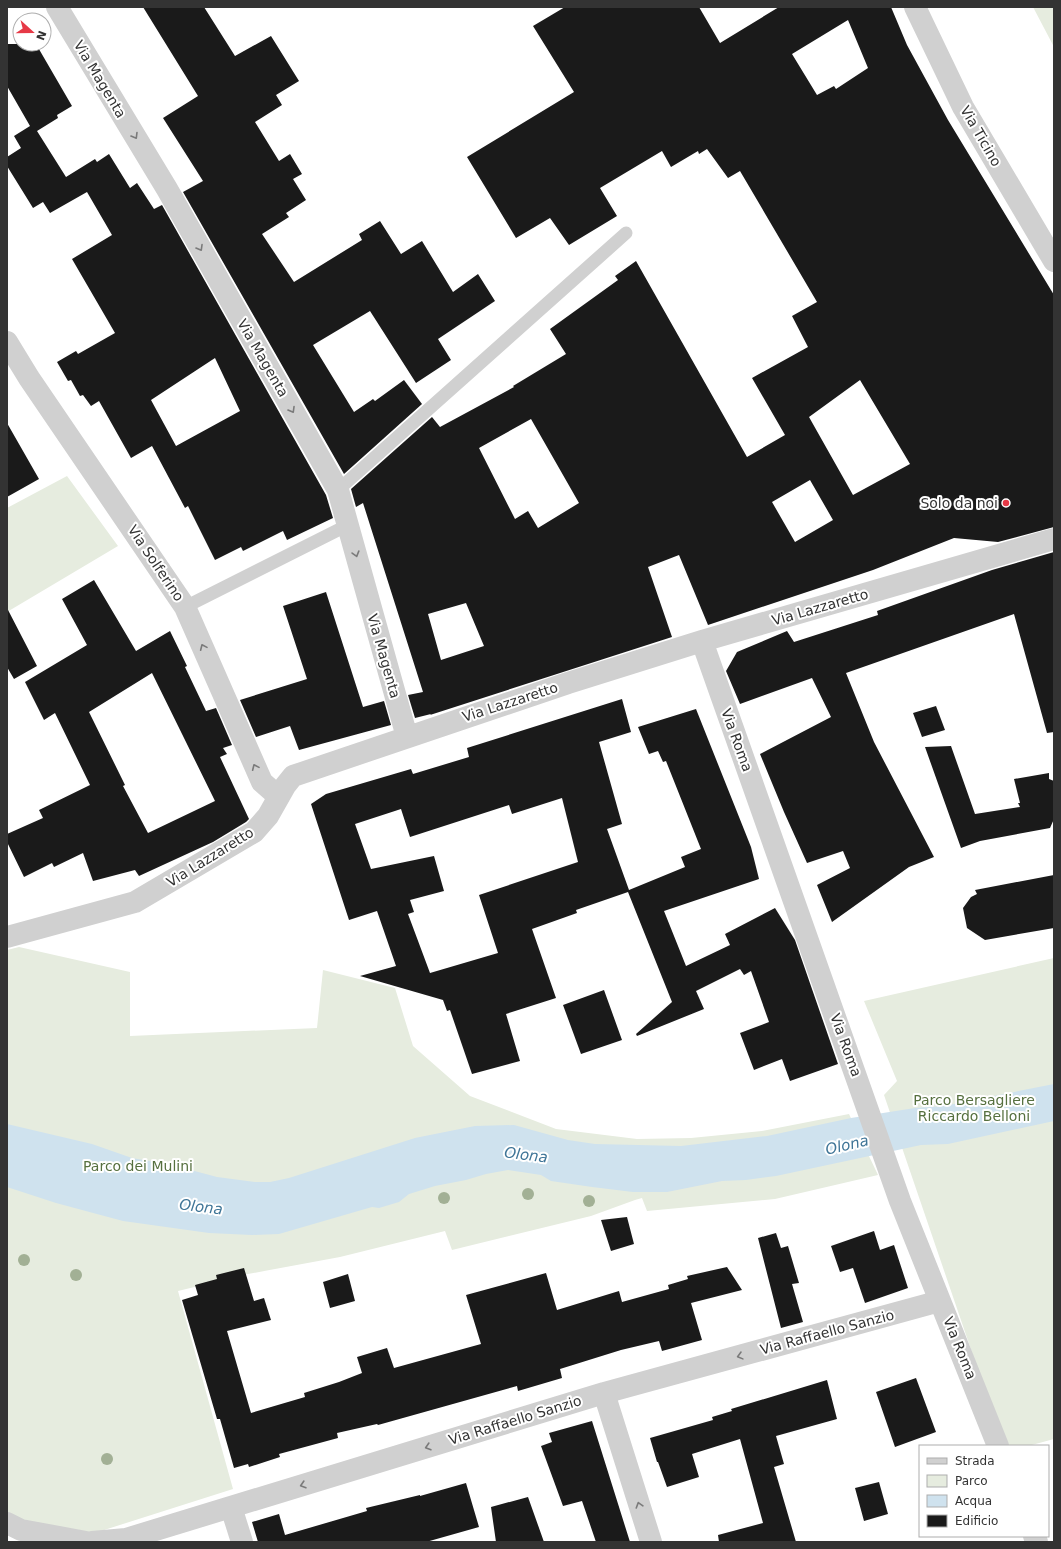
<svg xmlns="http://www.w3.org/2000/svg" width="1061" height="1549" font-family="'DejaVu Sans',sans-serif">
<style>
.green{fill:#e6ecdf}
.water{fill:#cfe2ee}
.building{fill:#1a1a1a;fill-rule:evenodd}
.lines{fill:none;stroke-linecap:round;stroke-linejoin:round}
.lane{stroke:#d0d0d0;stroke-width:13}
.street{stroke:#d0d0d0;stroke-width:22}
.tree{fill:#a2b095}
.oneway{stroke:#7a7a7a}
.poi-dot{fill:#e63946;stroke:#fff;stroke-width:1.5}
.labels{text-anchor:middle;stroke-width:4;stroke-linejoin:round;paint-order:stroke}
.street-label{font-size:14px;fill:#333;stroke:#fff}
.poi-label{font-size:14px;fill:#333;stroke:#fff;text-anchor:end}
.park-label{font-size:14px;fill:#56703f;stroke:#fff}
.water-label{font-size:15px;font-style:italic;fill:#3f7597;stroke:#fff}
</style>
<rect width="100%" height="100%" fill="#fff"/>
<!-- green -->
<path class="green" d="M 1033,7 L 1054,7 L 1054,47 Z
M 67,476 L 118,546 L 7,612 L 7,508 Z
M 19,947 L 130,972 L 130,1036 L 317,1028 L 323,970 L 395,988 L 413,1046 L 470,1096 L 556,1129 L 637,1139 L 691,1138 L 762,1131 L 849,1114 L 878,1175 L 775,1199 L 647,1211 L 642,1198 L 635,1200 L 591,1216 L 452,1250 L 445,1231 L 340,1257 L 248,1274 L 178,1291 L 233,1489 L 101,1531 L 77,1534 L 49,1531 L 7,1514 L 7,950 Z
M 1054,958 L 1054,1439 L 1028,1446 L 1004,1446 L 884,1095 L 897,1081 L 864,1001 Z"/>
<!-- water -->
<path class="water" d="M 1054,1084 L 1054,1121 L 948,1144 L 921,1145 L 776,1176 L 746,1180 L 722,1181 L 667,1192 L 633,1192 L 592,1187 L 551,1181 L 541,1175 L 508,1170 L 486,1174 L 466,1180 L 435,1186 L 409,1194 L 399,1202 L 379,1208 L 372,1207 L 279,1234 L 252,1235 L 209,1233 L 123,1221 L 56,1203 L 7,1187 L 7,1124 L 92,1144 L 132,1158 L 172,1165 L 217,1177 L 255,1182 L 270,1182 L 289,1178 L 415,1138 L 475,1126 L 514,1125 L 568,1140 L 595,1144 L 681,1146 L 767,1136 L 851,1118 L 915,1108 L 944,1106 Z"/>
<!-- building -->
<path class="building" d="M 143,7 L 204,7 L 235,56 L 271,36 L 299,81 L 276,95 L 282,105 L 255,122 L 279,161 L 290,154 L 302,174 L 293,179 L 306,200 L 286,213 L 289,217 L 262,234 L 294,282 L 362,240 L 359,234 L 380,221 L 401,254 L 422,241 L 453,292 L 478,274 L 495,301 L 438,339 L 451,360 L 416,383 L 370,311 L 313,345 L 354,412 L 373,399 L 375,401 L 404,380 L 422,404 L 344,474 L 183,192 L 203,181 L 163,118 L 198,96 Z
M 565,7 L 699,7 L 720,43 L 779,7 L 891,7 L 907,45 L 948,120 L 1054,295 L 1054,527 L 998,542 L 954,538 L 873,570 L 708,625 L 679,555 L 648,567 L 672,637 L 430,715 L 431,714 L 415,718 L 408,695 L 423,692 L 363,503 L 356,507 L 351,489 L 432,417 L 440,427 L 514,387 L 513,386 L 566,354 L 550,329 L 618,280 L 615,276 L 636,261 L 747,457 L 785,435 L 752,378 L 808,347 L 792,316 L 817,302 L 740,171 L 728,178 L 707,149 L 699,154 L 698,151 L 671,167 L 662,151 L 600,188 L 617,216 L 569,245 L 550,218 L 516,238 L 467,157 L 574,92 L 533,26 ZM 848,20 L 868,68 L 836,89 L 834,86 L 817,95 L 792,54 ZM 860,380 L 910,464 L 853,495 L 809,417 ZM 531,419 L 579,503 L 538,528 L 528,511 L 515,519 L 479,448 ZM 810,480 L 833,520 L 795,542 L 772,502 ZM 466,603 L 484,646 L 441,660 L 428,614 Z
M 7,44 L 36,44 L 72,106 L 57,115 L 58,118 L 37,131 L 66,177 L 95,159 L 97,162 L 109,154 L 130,188 L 137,183 L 154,209 L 162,205 L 326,495 L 333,518 L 287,540 L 283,531 L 243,551 L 241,547 L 215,560 L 188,506 L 185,508 L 152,446 L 131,458 L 99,401 L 91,406 L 83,395 L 80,396 L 71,380 L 68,381 L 57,362 L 76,351 L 78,354 L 115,333 L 72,259 L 112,235 L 87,192 L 50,213 L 43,202 L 33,208 L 7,166 L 7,157 L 21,148 L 14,136 L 30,126 L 7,86 ZM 215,358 L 240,411 L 176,446 L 151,400 Z
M 7,423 L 39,479 L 7,497 Z
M 1054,552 L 1054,732 L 1047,733 L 1014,614 L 846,673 L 874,742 L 934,857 L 909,867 L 832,922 L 817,885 L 850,868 L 843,851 L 807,863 L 784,812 L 760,754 L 831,717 L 812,678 L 740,704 L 726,671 L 737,652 L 787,631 L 794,642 L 878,615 L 877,611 L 992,570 Z
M 94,580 L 136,651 L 170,631 L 187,666 L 185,667 L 206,711 L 216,708 L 232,745 L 223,748 L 227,754 L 220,757 L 249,819 L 246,822 L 213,842 L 139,876 L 135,870 L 93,881 L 83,853 L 54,867 L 52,863 L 24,877 L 7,842 L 7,834 L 43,818 L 39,810 L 90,785 L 55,713 L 44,720 L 25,682 L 87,645 L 62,599 ZM 152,673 L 215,801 L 148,833 L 123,786 L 125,785 L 89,712 Z
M 326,592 L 363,707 L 384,701 L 391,725 L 299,750 L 290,726 L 256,737 L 240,700 L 307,679 L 283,606 Z
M 7,608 L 37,666 L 14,679 L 7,667 Z
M 622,699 L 631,732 L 599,742 L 622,824 L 607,829 L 629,890 L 685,867 L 681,857 L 701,849 L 666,761 L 663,762 L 658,751 L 649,754 L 638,727 L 696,709 L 751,847 L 759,879 L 664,911 L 686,966 L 730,945 L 725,934 L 775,908 L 795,940 L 838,1064 L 790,1081 L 782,1059 L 754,1070 L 740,1033 L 769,1022 L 751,971 L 744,975 L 740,969 L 696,991 L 704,1009 L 637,1036 L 636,1034 L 672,1002 L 628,892 L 576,910 L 577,913 L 532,929 L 556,998 L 506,1014 L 520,1061 L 472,1074 L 450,1010 L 447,1011 L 443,1000 L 360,976 L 396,966 L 377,911 L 349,920 L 311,804 L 326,794 L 411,769 L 413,774 L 469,757 L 467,748 ZM 562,798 L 578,862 L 479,895 L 498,953 L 430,973 L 408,914 L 414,912 L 410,900 L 444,891 L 434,856 L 371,869 L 355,824 L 401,809 L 410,837 L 509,805 L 512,814 Z
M 936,706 L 945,730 L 922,737 L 913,713 Z
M 951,746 L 975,814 L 1020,807 L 1018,803 L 1020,803 L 1014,779 L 1049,773 L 1049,779 L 1054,781 L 1054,819 L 1050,828 L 980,841 L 961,848 L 925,747 Z
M 1054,875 L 1054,928 L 985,940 L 967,928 L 963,908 L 971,897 L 977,894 L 975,890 Z
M 604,990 L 622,1040 L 581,1054 L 563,1005 Z
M 627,1217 L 634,1244 L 611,1251 L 601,1220 Z
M 874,1231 L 880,1250 L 894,1245 L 908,1288 L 865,1303 L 853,1268 L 840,1272 L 831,1246 Z
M 776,1233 L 781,1248 L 788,1246 L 799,1283 L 792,1284 L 803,1322 L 781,1328 L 758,1238 Z
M 727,1267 L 742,1290 L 691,1303 L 702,1340 L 662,1351 L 659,1341 L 621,1350 L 560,1369 L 562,1378 L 518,1391 L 517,1386 L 378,1425 L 377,1424 L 337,1433 L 338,1438 L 279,1454 L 280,1457 L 249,1467 L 248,1464 L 234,1468 L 220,1419 L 217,1419 L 182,1300 L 198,1295 L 195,1285 L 217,1279 L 216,1275 L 244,1268 L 254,1301 L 264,1298 L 271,1320 L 227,1331 L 251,1413 L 305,1397 L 304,1393 L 339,1382 L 362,1373 L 357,1357 L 387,1348 L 394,1368 L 481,1344 L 466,1295 L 546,1273 L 557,1310 L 619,1291 L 622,1302 L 669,1289 L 668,1285 L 688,1279 L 687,1276 Z
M 348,1274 L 355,1301 L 330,1308 L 323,1282 Z
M 916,1378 L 936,1432 L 895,1447 L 876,1392 Z
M 827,1380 L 837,1419 L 776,1436 L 784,1464 L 774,1467 L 796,1542 L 719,1542 L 718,1535 L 763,1523 L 740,1439 L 692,1454 L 699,1477 L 667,1487 L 658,1462 L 657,1462 L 650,1438 L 713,1420 L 712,1417 L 732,1411 L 731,1409 Z
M 592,1421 L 630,1542 L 596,1542 L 582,1501 L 563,1506 L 541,1446 L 552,1442 L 549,1433 Z
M 879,1482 L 888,1514 L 864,1521 L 855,1488 Z
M 466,1483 L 479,1527 L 426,1542 L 258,1542 L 252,1522 L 279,1514 L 285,1535 L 367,1511 L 366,1508 L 420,1495 L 420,1496 Z
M 528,1497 L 544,1542 L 496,1542 L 491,1507 Z"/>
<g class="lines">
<!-- lane -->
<path class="lane" d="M 338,490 L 626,233
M 185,607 L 348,525"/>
<!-- street -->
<path class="street" d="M 57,7 L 167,189 L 338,490 L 407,737
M 915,7 L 963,107 L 1054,261
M 7,342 L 29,378 L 185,607 L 262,782 L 279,797
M 702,641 L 900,1201 L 998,1446
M 7,937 L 135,902 L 254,832 L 268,816 L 285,786 L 293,776 L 568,683 L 702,641 L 1054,539
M 604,1393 L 651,1542
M 231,1507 L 242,1542
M 7,1523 L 21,1530 L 86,1542
M 1034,1536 L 1037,1542
M 92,1542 L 126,1539 L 604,1393 L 940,1301"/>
</g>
<!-- trees -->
<g class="tree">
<circle cx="528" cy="1194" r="6"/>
<circle cx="444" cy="1198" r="6"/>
<circle cx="589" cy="1201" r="6"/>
<circle cx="24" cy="1260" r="6"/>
<circle cx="76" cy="1275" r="6"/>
<circle cx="107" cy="1459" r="6"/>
</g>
<!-- one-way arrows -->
<defs><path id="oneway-chevron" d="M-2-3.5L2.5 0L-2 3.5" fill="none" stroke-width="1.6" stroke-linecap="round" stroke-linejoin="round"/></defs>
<g class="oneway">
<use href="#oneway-chevron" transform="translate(135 136) rotate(59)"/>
<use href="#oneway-chevron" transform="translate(200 248) rotate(60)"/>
<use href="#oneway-chevron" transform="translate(292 410) rotate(60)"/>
<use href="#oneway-chevron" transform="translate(356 554) rotate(74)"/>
<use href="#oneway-chevron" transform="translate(203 647) rotate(-114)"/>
<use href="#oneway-chevron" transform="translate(255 767) rotate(-114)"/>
<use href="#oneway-chevron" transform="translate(740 1356) rotate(165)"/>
<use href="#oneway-chevron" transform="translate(428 1447) rotate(163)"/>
<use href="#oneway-chevron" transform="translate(303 1485) rotate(163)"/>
<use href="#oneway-chevron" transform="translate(639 1505) rotate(-107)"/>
</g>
<!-- markers -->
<circle class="poi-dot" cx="1006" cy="503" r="4"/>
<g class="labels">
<!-- street labels -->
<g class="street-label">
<text transform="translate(100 79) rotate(59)" y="5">Via Magenta</text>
<text transform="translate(981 136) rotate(60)" y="5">Via Ticino</text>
<text transform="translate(263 358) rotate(60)" y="5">Via Magenta</text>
<text transform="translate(156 563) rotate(56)" y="5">Via Solferino</text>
<text transform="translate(820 607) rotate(-16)" y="5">Via Lazzaretto</text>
<text transform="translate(384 656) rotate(74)" y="5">Via Magenta</text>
<text transform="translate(510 702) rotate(-18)" y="5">Via Lazzaretto</text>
<text transform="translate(737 740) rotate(70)" y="5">Via Roma</text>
<text transform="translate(210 857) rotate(-32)" y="5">Via Lazzaretto</text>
<text transform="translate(846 1045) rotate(70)" y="5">Via Roma</text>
<text transform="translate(827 1332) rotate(-15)" y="5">Via Raffaello Sanzio</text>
<text transform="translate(960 1348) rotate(68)" y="5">Via Roma</text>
<text transform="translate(515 1420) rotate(-17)" y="5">Via Raffaello Sanzio</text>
</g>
<!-- poi labels -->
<g class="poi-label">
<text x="998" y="508">Solo da noi</text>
</g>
<!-- park labels -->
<g class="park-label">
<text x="974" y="1105">Parco Bersagliere<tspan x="974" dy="16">Riccardo Belloni</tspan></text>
<text x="138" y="1171">Parco dei Mulini</text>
</g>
<!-- water labels -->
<g class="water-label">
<text transform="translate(847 1145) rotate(-13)" y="5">Olona</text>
<text transform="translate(526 1155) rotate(7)" y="5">Olona</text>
<text transform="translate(201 1207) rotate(7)" y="5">Olona</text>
</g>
</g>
<!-- border -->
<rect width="1061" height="1549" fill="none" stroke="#333333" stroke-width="16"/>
<!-- legend -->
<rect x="919" y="1445" width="130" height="92" fill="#ffffff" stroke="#adadad"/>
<rect x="927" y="1458" width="20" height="6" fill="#d0d0d0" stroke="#adadad"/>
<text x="955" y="1465" font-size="12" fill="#333333">Strada</text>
<rect x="927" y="1475" width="20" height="12" fill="#e6ecdf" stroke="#adadad"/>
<text x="955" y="1485" font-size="12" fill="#333333">Parco</text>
<rect x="927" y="1495" width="20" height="12" fill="#cfe2ee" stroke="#adadad"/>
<text x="955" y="1505" font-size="12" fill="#333333">Acqua</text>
<rect x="927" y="1515" width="20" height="12" fill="#1a1a1a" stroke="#adadad"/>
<text x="955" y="1525" font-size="12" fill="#333333">Edificio</text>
<!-- north arrow -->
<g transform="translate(32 32) rotate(111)"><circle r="19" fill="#ffffff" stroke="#adadad"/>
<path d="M0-3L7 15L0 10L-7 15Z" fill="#e63946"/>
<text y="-6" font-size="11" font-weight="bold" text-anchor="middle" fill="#333333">N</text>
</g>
</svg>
